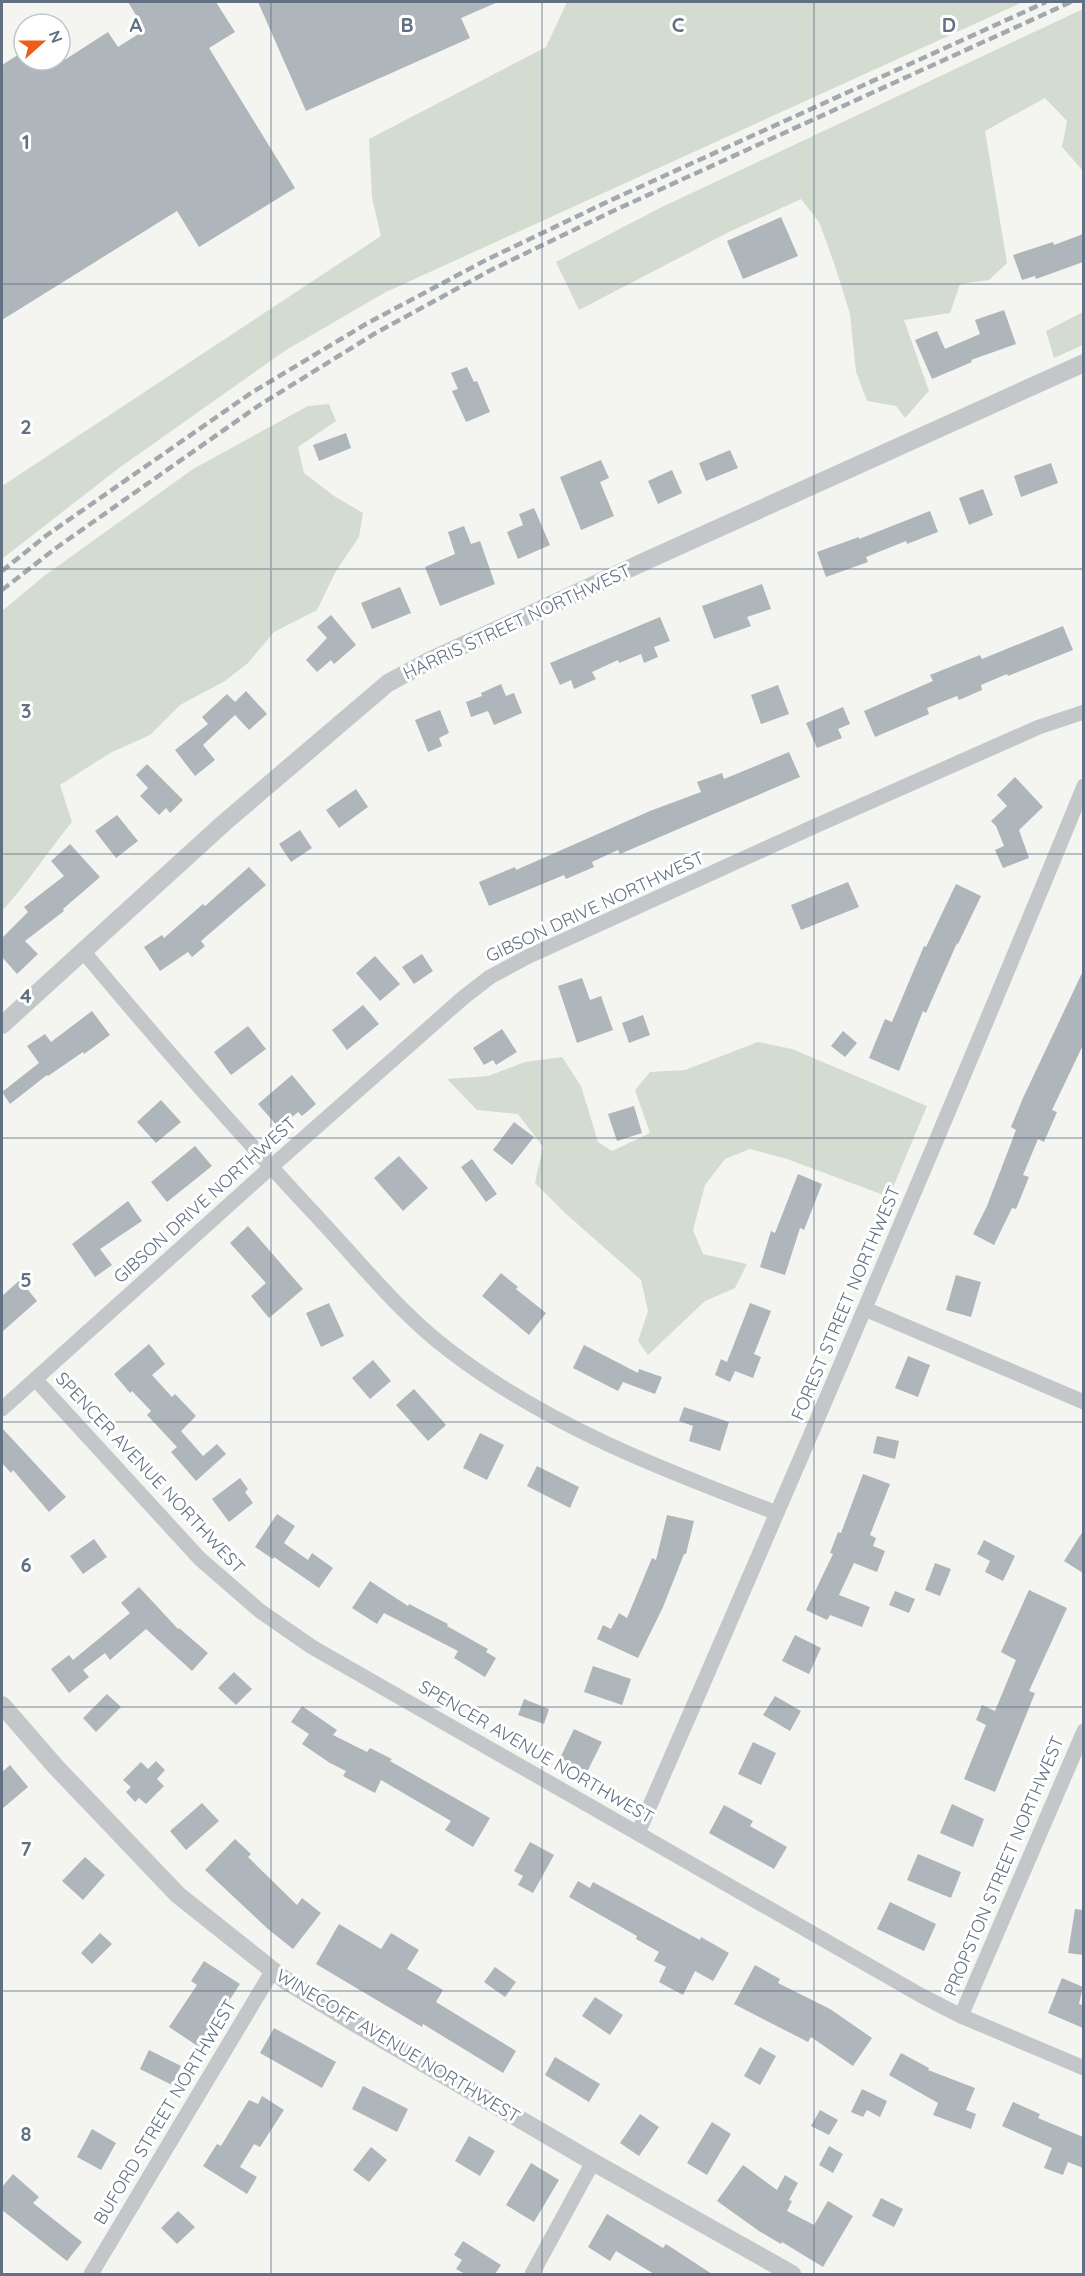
<svg xmlns="http://www.w3.org/2000/svg" width="1085" height="2276" font-family="Quicksand,sans-serif">
<style>
.green{fill:#d4dcd1}
.building{fill:#aeb5bb}
.lines{fill:none;stroke-linecap:round;stroke-linejoin:round}
.minor{stroke:#c3c7ca;stroke-width:15}
.tertiary{stroke:#c3c7ca;stroke-width:18}
.rail{stroke:#a3a8af;stroke-width:4.5;stroke-dasharray:9 4.5;stroke-linecap:butt}
.grid{fill:none;stroke:#617183;stroke-width:1.5;stroke-opacity:0.55}
.labels{text-anchor:middle;stroke-width:6;stroke-linejoin:round;paint-order:stroke}
.street-label{font-size:18px;fill:#617183;stroke:#fff}
.grid-label{font-size:20px;text-anchor:middle;font-weight:bold;fill:#617183;stroke:#fff;stroke-width:6;stroke-linejoin:round;paint-order:stroke}
</style>
<rect width="100%" height="100%" fill="#f4f5f0"/>
<!-- green -->
<path class="green" d="M 567,2 L 1023,2 L 386,292 L 286,350 L 119,468 L 2,559 L 2,486 L 381,236 L 372,198 L 369,139 L 546,47 Z
M 1083,9 L 1083,171 L 1062,147 L 1067,121 L 1045,98 L 985,131 L 1007,263 L 989,280 L 960,284 L 950,313 L 904,320 L 929,391 L 905,418 L 896,406 L 867,401 L 856,372 L 850,314 L 835,266 L 819,222 L 801,199 L 729,232 L 579,310 L 556,262 L 662,207 Z
M 1083,312 L 1083,345 L 1054,358 L 1046,331 Z
M 329,404 L 336,421 L 298,447 L 304,473 L 334,496 L 363,513 L 359,537 L 336,571 L 317,610 L 274,632 L 248,663 L 225,681 L 180,705 L 150,735 L 110,753 L 60,785 L 72,822 C 48,851 28,883 2,911 L 2,611 L 44,576 L 193,469 L 308,406 Z
M 758,1042 L 792,1049 L 927,1106 L 889,1197 L 787,1159 L 750,1149 L 725,1159 L 705,1185 L 693,1230 L 703,1254 L 747,1264 L 735,1288 L 705,1301 L 648,1355 L 638,1341 L 648,1311 L 641,1280 L 565,1213 L 535,1183 L 543,1147 L 518,1114 L 477,1110 L 447,1079 L 488,1076 L 525,1062 L 562,1057 L 581,1086 L 598,1142 L 612,1151 L 650,1133 L 635,1090 L 650,1072 L 685,1070 Z"/>
<!-- building -->
<path class="building" d="M 128,2 L 216,2 L 235,32 L 209,48 L 295,188 L 199,247 L 177,211 L 2,320 L 2,65 L 24,51 L 24,60 L 47,60 L 52,68 L 108,32 L 118,47 L 145,30 Z
M 258,2 L 498,2 L 461,18 L 470,38 L 306,111 Z
M 781,217 L 798,256 L 743,279 L 727,241 Z
M 1083,234 L 1083,262 L 1036,279 L 1035,276 L 1022,280 L 1013,255 L 1053,242 L 1054,245 Z
M 1004,310 L 1016,344 L 971,360 L 972,362 L 932,379 L 915,340 L 937,331 L 945,349 L 980,334 L 975,320 Z
M 467,367 L 474,382 L 477,381 L 490,412 L 466,422 L 452,391 L 458,389 L 451,373 Z
M 346,433 L 351,448 L 319,461 L 313,445 Z
M 730,450 L 738,468 L 706,481 L 699,463 Z
M 601,460 L 609,478 L 600,482 L 614,516 L 581,530 L 560,477 Z
M 1051,463 L 1058,483 L 1021,497 L 1014,476 Z
M 672,470 L 682,493 L 658,504 L 648,481 Z
M 983,489 L 993,515 L 969,525 L 959,498 Z
M 534,508 L 550,545 L 518,559 L 507,532 L 523,525 L 519,514 Z
M 930,511 L 938,532 L 907,544 L 906,541 L 866,557 L 868,562 L 826,577 L 817,552 L 859,537 L 859,539 Z
M 464,526 L 471,544 L 480,541 L 495,584 L 440,606 L 425,567 L 455,554 L 448,532 Z
M 762,584 L 771,609 L 747,617 L 751,626 L 714,639 L 702,606 Z
M 400,587 L 411,613 L 372,629 L 361,603 Z
M 331,615 L 356,645 L 334,664 L 331,660 L 317,672 L 306,660 L 327,638 L 317,627 Z
M 660,617 L 670,641 L 654,647 L 658,657 L 644,663 L 641,654 L 619,663 L 618,660 L 592,672 L 596,679 L 574,689 L 571,680 L 560,685 L 550,663 Z
M 1063,626 L 1073,650 L 1008,676 L 1007,674 L 981,685 L 982,690 L 959,700 L 957,696 L 927,708 L 929,714 L 875,737 L 864,711 L 933,681 L 930,675 L 980,655 L 982,659 Z
M 501,684 L 506,696 L 514,693 L 522,713 L 494,725 L 488,711 L 471,717 L 466,702 L 482,696 L 481,693 Z
M 778,685 L 789,714 L 761,724 L 751,695 Z
M 246,691 L 267,714 L 249,730 L 235,715 L 203,745 L 215,760 L 195,776 L 175,750 L 208,724 L 202,717 L 227,694 L 235,702 Z
M 843,707 L 850,724 L 838,729 L 842,738 L 817,748 L 806,723 Z
M 440,710 L 449,733 L 439,738 L 442,746 L 428,752 L 415,720 Z
M 789,752 L 800,777 L 620,854 L 618,850 L 592,862 L 594,867 L 566,879 L 564,875 L 489,906 L 479,882 L 515,867 L 516,870 L 650,811 L 701,792 L 697,782 L 722,773 L 724,779 Z
M 147,764 L 183,800 L 170,813 L 166,808 L 159,815 L 140,796 L 148,788 L 136,775 Z
M 1015,777 L 1043,807 L 1019,830 L 1029,858 L 1003,868 L 995,850 L 1004,846 L 996,826 L 991,821 L 1007,806 L 997,795 Z
M 356,789 L 368,807 L 339,828 L 326,810 Z
M 117,815 L 138,841 L 116,858 L 95,831 Z
M 300,830 L 312,848 L 291,862 L 279,844 Z
M 70,844 L 100,877 L 63,909 L 64,911 L 25,941 L 38,954 L 17,974 L 2,957 L 2,938 L 28,912 L 24,907 L 64,876 L 51,861 Z
M 249,867 L 266,885 L 201,941 L 205,946 L 192,957 L 188,952 L 160,971 L 144,947 L 162,935 L 164,938 L 203,904 L 205,906 Z
M 848,882 L 859,907 L 801,930 L 791,905 Z
M 956,884 L 981,896 L 958,944 L 957,943 L 926,1013 L 923,1011 L 899,1071 L 869,1058 L 885,1019 L 892,1022 L 924,946 L 926,947 Z
M 422,954 L 433,971 L 414,984 L 402,967 Z
M 375,956 L 400,984 L 380,1001 L 356,973 Z
M 1083,971 L 1083,1045 L 1052,1110 L 1057,1112 L 1044,1142 L 1038,1139 L 1023,1175 L 1029,1177 L 1016,1209 L 1012,1208 L 994,1245 L 973,1234 L 987,1206 L 1016,1130 L 1011,1127 L 1023,1098 Z
M 582,978 L 590,1000 L 601,996 L 613,1030 L 577,1043 L 558,986 Z
M 363,1005 L 379,1024 L 347,1050 L 332,1030 Z
M 92,1011 L 110,1035 L 84,1054 L 83,1052 L 48,1076 L 47,1075 L 10,1104 L 2,1092 L 39,1063 L 27,1046 L 45,1034 L 51,1042 Z
M 643,1015 L 650,1035 L 629,1043 L 622,1023 Z
M 248,1026 L 266,1049 L 231,1075 L 214,1052 Z
M 502,1029 L 517,1052 L 496,1065 L 493,1060 L 484,1065 L 473,1048 Z
M 843,1031 L 857,1043 L 845,1057 L 831,1046 Z
M 292,1075 L 316,1104 L 302,1116 L 298,1112 L 279,1128 L 258,1104 Z
M 161,1100 L 181,1122 L 156,1143 L 137,1122 Z
M 634,1106 L 642,1133 L 617,1141 L 608,1114 Z
M 514,1122 L 534,1137 L 512,1165 L 493,1150 Z
M 195,1146 L 212,1166 L 167,1202 L 151,1182 Z
M 399,1156 L 428,1188 L 403,1211 L 374,1178 Z
M 472,1159 L 497,1194 L 486,1202 L 461,1167 Z
M 798,1174 L 822,1184 L 804,1230 L 800,1228 L 785,1275 L 760,1267 L 771,1231 L 775,1233 Z
M 128,1201 L 142,1221 L 100,1249 L 112,1265 L 95,1277 L 72,1244 Z
M 248,1226 L 303,1289 L 269,1318 L 251,1296 L 266,1283 L 230,1243 Z
M 501,1273 L 518,1287 L 516,1289 L 546,1313 L 529,1335 L 482,1296 Z
M 956,1275 L 981,1282 L 971,1317 L 946,1310 Z
M 20,1280 L 37,1301 L 2,1332 L 2,1296 Z
M 329,1303 L 344,1336 L 321,1347 L 306,1313 Z
M 750,1303 L 771,1311 L 754,1354 L 761,1357 L 753,1378 L 735,1371 L 730,1382 L 715,1375 L 721,1359 L 727,1362 Z
M 149,1344 L 165,1364 L 152,1375 L 172,1397 L 175,1394 L 196,1416 L 181,1431 L 203,1456 L 217,1444 L 226,1454 L 196,1481 L 171,1452 L 177,1447 L 147,1415 L 151,1411 L 132,1391 L 130,1393 L 114,1374 Z
M 584,1345 L 638,1373 L 639,1369 L 662,1377 L 655,1394 L 623,1382 L 618,1391 L 573,1368 Z
M 908,1356 L 930,1365 L 918,1397 L 895,1388 Z
M 373,1360 L 391,1381 L 370,1399 L 352,1378 Z
M 414,1389 L 446,1425 L 428,1441 L 396,1405 Z
M 684,1407 L 729,1422 L 720,1451 L 689,1441 L 693,1426 L 679,1421 Z
M 2,1428 L 66,1497 L 49,1512 L 13,1470 L 11,1473 L 2,1463 Z
M 480,1433 L 504,1445 L 487,1480 L 463,1468 Z
M 877,1436 L 899,1441 L 895,1459 L 873,1453 Z
M 537,1466 L 579,1487 L 570,1508 L 527,1486 Z
M 863,1474 L 890,1484 L 870,1535 L 876,1538 L 873,1546 L 885,1551 L 877,1572 L 854,1563 L 839,1595 L 870,1607 L 862,1627 L 830,1615 L 827,1620 L 806,1610 L 833,1554 L 830,1553 L 838,1532 L 841,1533 Z
M 240,1478 L 248,1489 L 245,1492 L 253,1503 L 229,1522 L 212,1499 Z
M 277,1514 L 295,1526 L 284,1543 L 308,1560 L 312,1553 L 333,1568 L 319,1588 L 274,1557 L 273,1559 L 255,1547 Z
M 667,1515 L 694,1521 L 686,1554 L 684,1554 L 663,1607 L 638,1658 L 597,1639 L 603,1625 L 611,1629 L 619,1613 L 627,1618 L 652,1558 L 656,1560 Z
M 1083,1531 L 1083,1573 L 1064,1561 Z
M 94,1539 L 107,1557 L 83,1574 L 70,1556 Z
M 984,1540 L 1015,1556 L 1003,1581 L 985,1572 L 990,1561 L 977,1554 Z
M 935,1563 L 951,1569 L 940,1596 L 925,1590 Z
M 370,1581 L 408,1606 L 409,1604 L 448,1624 L 447,1626 L 488,1649 L 486,1652 L 496,1658 L 485,1677 L 454,1658 L 458,1651 L 384,1613 L 377,1624 L 352,1608 Z
M 139,1587 L 178,1629 L 179,1628 L 208,1653 L 192,1671 L 146,1629 L 110,1660 L 105,1653 L 83,1670 L 89,1677 L 69,1693 L 51,1669 L 69,1655 L 73,1660 L 130,1613 L 121,1603 Z
M 1029,1590 L 1067,1608 L 1029,1691 L 1035,1693 L 995,1792 L 964,1779 L 986,1725 L 976,1720 L 982,1705 L 995,1711 L 1016,1660 L 1001,1652 Z
M 895,1591 L 915,1599 L 909,1613 L 889,1605 Z
M 795,1635 L 821,1648 L 809,1674 L 782,1661 Z
M 593,1666 L 631,1679 L 622,1705 L 584,1692 Z
M 234,1672 L 252,1689 L 236,1705 L 218,1688 Z
M 107,1694 L 121,1707 L 96,1732 L 83,1718 Z
M 775,1696 L 801,1711 L 790,1731 L 763,1715 Z
M 524,1699 L 549,1709 L 544,1724 L 518,1715 Z
M 302,1706 L 337,1730 L 333,1735 L 367,1752 L 370,1748 L 392,1759 L 390,1761 L 490,1818 L 473,1847 L 445,1830 L 451,1821 L 381,1780 L 375,1793 L 343,1776 L 346,1771 L 330,1763 L 302,1744 L 309,1734 L 291,1722 Z
M 574,1729 L 602,1742 L 587,1772 L 560,1758 Z
M 753,1742 L 776,1753 L 761,1785 L 738,1774 Z
M 156,1761 L 165,1770 L 157,1779 L 164,1786 L 146,1804 L 139,1798 L 135,1802 L 126,1792 L 131,1787 L 123,1780 L 141,1762 L 148,1769 Z
M 10,1765 L 28,1787 L 2,1809 L 2,1772 Z
M 202,1803 L 219,1821 L 186,1850 L 170,1831 Z
M 952,1804 L 984,1819 L 973,1847 L 940,1833 Z
M 724,1805 L 753,1821 L 750,1826 L 787,1847 L 774,1869 L 709,1833 Z
M 235,1839 L 251,1854 L 248,1857 L 297,1905 L 302,1898 L 321,1913 L 293,1949 L 268,1929 L 205,1870 Z
M 530,1842 L 554,1855 L 533,1893 L 518,1885 L 523,1876 L 514,1871 Z
M 918,1854 L 961,1872 L 951,1898 L 907,1880 Z
M 85,1857 L 105,1875 L 83,1900 L 62,1881 Z
M 578,1881 L 590,1888 L 593,1882 L 700,1940 L 701,1937 L 729,1953 L 713,1981 L 695,1971 L 683,1995 L 659,1982 L 666,1967 L 654,1961 L 659,1952 L 636,1939 L 637,1936 L 569,1897 Z
M 890,1902 L 936,1924 L 924,1951 L 877,1929 Z
M 1075,1909 L 1083,1910 L 1083,1955 L 1068,1953 Z
M 339,1924 L 381,1949 L 391,1933 L 419,1950 L 407,1969 L 443,1990 L 436,2002 L 516,2051 L 503,2073 L 423,2024 L 422,2027 L 316,1964 Z
M 100,1933 L 112,1944 L 92,1964 L 81,1953 Z
M 204,1961 L 240,1984 L 199,2047 L 169,2027 L 197,1985 L 191,1981 Z
M 755,1965 L 780,1979 L 778,1983 L 830,2009 L 872,2038 L 853,2066 L 811,2037 L 808,2042 L 734,2004 Z
M 495,1967 L 516,1982 L 505,1997 L 484,1982 Z
M 1062,1978 L 1083,1987 L 1079,2004 L 1083,2005 L 1083,2028 L 1048,2013 Z
M 595,1997 L 623,2015 L 610,2035 L 582,2016 Z
M 274,2028 L 336,2062 L 322,2088 L 260,2053 Z
M 760,2047 L 776,2056 L 760,2085 L 744,2076 Z
M 149,2050 L 181,2066 L 172,2085 L 140,2069 Z
M 901,2053 L 929,2068 L 928,2070 L 975,2088 L 966,2110 L 976,2114 L 971,2129 L 933,2115 L 938,2103 L 889,2075 Z
M 555,2057 L 600,2084 L 589,2102 L 545,2075 Z
M 363,2086 L 408,2109 L 397,2132 L 352,2109 Z
M 862,2089 L 887,2101 L 880,2117 L 867,2110 L 863,2117 L 851,2112 Z
M 262,2096 L 284,2110 L 260,2147 L 254,2144 L 240,2167 L 257,2177 L 247,2194 L 203,2166 L 217,2144 L 221,2146 L 249,2100 L 258,2104 Z
M 1013,2102 L 1040,2114 L 1038,2118 L 1083,2137 L 1083,2168 L 1068,2162 L 1063,2175 L 1044,2168 L 1052,2148 L 1002,2126 Z
M 820,2110 L 838,2120 L 829,2135 L 811,2126 Z
M 640,2114 L 659,2127 L 639,2156 L 620,2143 Z
M 712,2122 L 731,2134 L 707,2175 L 687,2163 Z
M 92,2129 L 116,2143 L 101,2170 L 77,2157 Z
M 469,2136 L 495,2151 L 480,2176 L 455,2161 Z
M 829,2146 L 843,2154 L 833,2173 L 819,2165 Z
M 371,2147 L 387,2160 L 369,2182 L 353,2170 Z
M 531,2163 L 559,2180 L 534,2222 L 506,2205 Z
M 743,2165 L 777,2190 L 785,2175 L 798,2183 L 789,2200 L 792,2201 L 787,2211 L 814,2225 L 828,2201 L 853,2216 L 823,2267 L 782,2242 L 781,2244 L 759,2231 L 717,2201 Z
M 13,2174 L 39,2197 L 33,2203 L 82,2242 L 67,2261 L 2,2210 L 2,2187 Z
M 881,2198 L 903,2209 L 894,2227 L 872,2216 Z
M 178,2211 L 195,2227 L 177,2244 L 161,2228 Z
M 607,2214 L 663,2248 L 666,2244 L 712,2274 L 654,2274 L 616,2251 L 610,2261 L 588,2247 Z
M 463,2241 L 501,2265 L 495,2274 L 465,2274 L 456,2269 L 462,2260 L 454,2255 Z"/>
<g class="lines">
<!-- minor -->
<path class="minor" d="M 83,951 C 160,1044 240,1134 322,1222 C 363,1266 402,1315 450,1351 C 548,1426 663,1470 777,1513
M 865,1309 L 1084,1402
M 35,1379 L 200,1559 L 260,1611 L 312,1647 L 922,1996 L 961,2016 L 1084,2068
M 2,1409 L 271,1167 L 464,997 L 490,977 L 527,957 L 813,827 L 1039,727 L 1084,712
M 638,1833 C 790,1485 940,1137 1084,786
M 961,2016 L 1084,1731
M 91,2274 L 273,1970
M 532,2274 L 593,2162"/>
<!-- tertiary -->
<path class="tertiary" d="M 2,1025 L 225,822 L 388,683 L 429,661 L 650,559 L 1084,363
M 2,1705 L 55,1766 L 178,1895 L 285,1980 L 353,2022 L 593,2162 L 792,2274"/>
<!-- rail -->
<path class="rail" d="M 2,571 L 47,535 L 251,393 L 366,324 L 486,260 L 609,201 L 1046,2
M 2,590 L 56,548 L 258,406 L 374,334 L 491,270 L 613,211 L 1071,2"/>
</g>
<!-- grid -->
<path class="grid" d="M 271,2 L 271,2274M 542,2 L 542,2274M 814,2 L 814,2274M 2,284 L 1084,284M 2,569 L 1084,569M 2,854 L 1084,854M 2,1138 L 1084,1138M 2,1422 L 1084,1422M 2,1707 L 1084,1707M 2,1991 L 1084,1991"/>
<g class="labels">
<!-- street labels -->
<g class="street-label">
<text transform="translate(517 622) rotate(-25)" y="6">HARRIS STREET NORTHWEST</text>
<text transform="translate(595 907) rotate(-25)" y="6">GIBSON DRIVE NORTHWEST</text>
<text transform="translate(205 1200) rotate(-42)" y="6">GIBSON DRIVE NORTHWEST</text>
<text transform="translate(846 1303) rotate(-67)" y="6">FOREST STREET NORTHWEST</text>
<text transform="translate(150 1473) rotate(47)" y="6">SPENCER AVENUE NORTHWEST</text>
<text transform="translate(536 1752) rotate(30)" y="6">SPENCER AVENUE NORTHWEST</text>
<text transform="translate(1004 1866) rotate(-67)" y="6">PROPSTON STREET NORTHWEST</text>
<text transform="translate(398 2046) rotate(31)" y="6">WINECOFF AVENUE NORTHWEST</text>
<text transform="translate(165 2112) rotate(-59)" y="6">BUFORD STREET NORTHWEST</text>
</g>
</g>
<g class="grid-label">
<text x="136" y="32">A</text>
<text x="407" y="32">B</text>
<text x="678" y="32">C</text>
<text x="949" y="32">D</text>
<text x="26" y="149">1</text>
<text x="26" y="434">2</text>
<text x="26" y="718">3</text>
<text x="26" y="1003">4</text>
<text x="26" y="1287">5</text>
<text x="26" y="1572">6</text>
<text x="26" y="1856">7</text>
<text x="26" y="2141">8</text>
</g>
<!-- border -->
<rect width="1085" height="2276" fill="none" stroke="#617183" stroke-width="6"/>
<!-- north arrow -->
<g transform="translate(42 42) rotate(69)"><circle r="28" fill="#ffffff" stroke="#c0c6cd" stroke-width="1.5"/>
<path d="M0-4.5L10 22L0 15L-10 22Z" fill="#ee5c17"/>
<text y="-9" font-size="16" font-weight="bold" text-anchor="middle" fill="#617183">N</text>
</g>
</svg>
